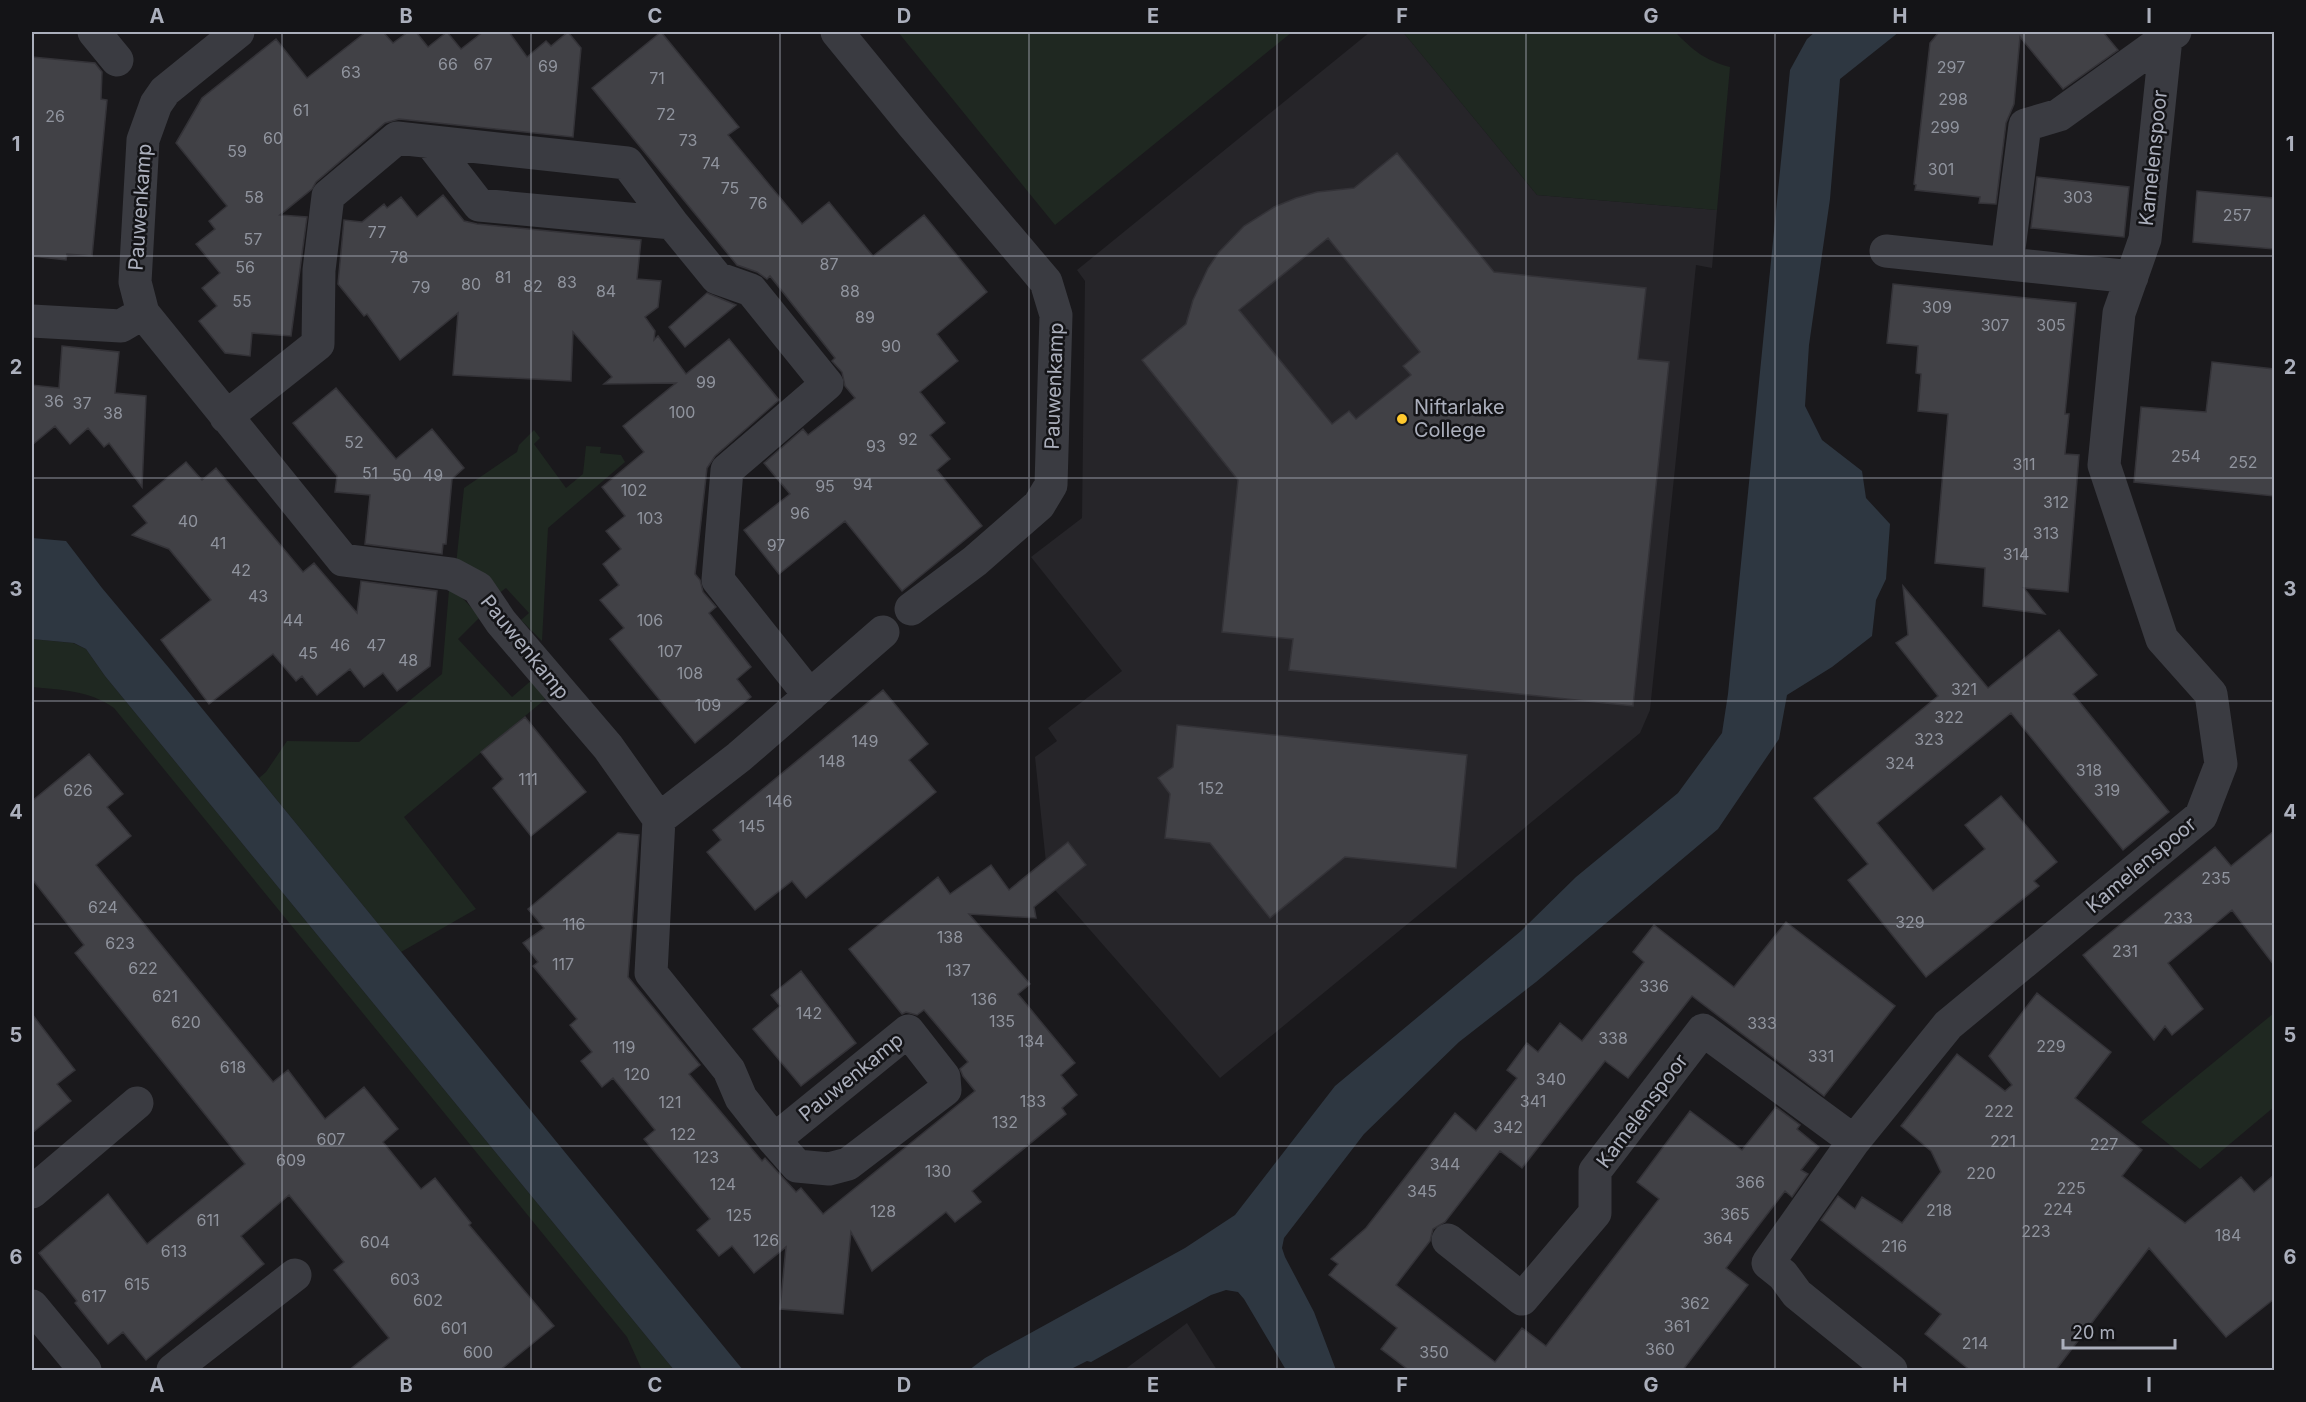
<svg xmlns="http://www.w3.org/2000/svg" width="2306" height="1402" font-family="Inter,sans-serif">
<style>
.built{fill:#262529}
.green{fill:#1f2821}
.water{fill:#2e3741}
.building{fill:#414146;stroke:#343338;stroke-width:1.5;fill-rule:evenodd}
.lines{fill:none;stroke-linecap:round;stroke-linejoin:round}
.minor{stroke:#3a3b41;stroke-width:33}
.grid{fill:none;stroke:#abafbc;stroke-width:1.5;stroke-opacity:0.55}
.poi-dot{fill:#ffc92e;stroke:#141417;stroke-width:2}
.labels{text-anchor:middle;stroke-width:5;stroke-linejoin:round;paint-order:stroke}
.number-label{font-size:16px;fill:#90949e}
.street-label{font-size:20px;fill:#abafbc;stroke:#141417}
.poi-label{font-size:20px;fill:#abafbc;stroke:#141417;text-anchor:start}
.neatline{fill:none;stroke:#abafbc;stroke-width:2}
.grid-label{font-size:20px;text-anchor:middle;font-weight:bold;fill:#abafbc}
</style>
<rect width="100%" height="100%" fill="#1a191c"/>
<!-- built -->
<path class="built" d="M 1370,32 L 1403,32 L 1537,195 L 1717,210 L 1712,268 L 1696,265 L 1650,710 L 1640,733 L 1220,1078 L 1048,882 L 1035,757 L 1057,741 L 1048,728 L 1122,671 L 1031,557 L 1082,518 L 1085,281 L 1077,270 Z
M 1187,1323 L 1217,1370 L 1124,1370 Z"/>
<!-- green -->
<path class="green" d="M 898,32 L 1292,32 L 1055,225 Z
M 1403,32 L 1675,32 C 1693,50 1704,60 1730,67 L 1717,210 L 1537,195 Z
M 534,430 L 540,438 L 534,444 L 566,488 L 583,474 L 586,446 L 601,447 L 600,453 L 621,455 L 625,462 L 548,528 L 542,641 L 521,620 L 529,613 L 506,588 L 498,594 L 456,565 L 464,488 L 517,452 L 519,445 Z
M 449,590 L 455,590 L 480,617 L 458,639 L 512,697 L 533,679 L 548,695 L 543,701 L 404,817 L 476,909 L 401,952 L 259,778 L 266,772 L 287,741 L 359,742 L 442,674 Z
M 32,639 L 73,643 L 86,649 L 105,676 L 674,1370 L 642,1370 L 627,1337 L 114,708 C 89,690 61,690 32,687 Z
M 2274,1013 L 2274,1107 L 2200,1169 L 2141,1122 Z"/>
<!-- water -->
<path class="water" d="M 1815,32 L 1899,32 L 1840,79 L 1830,199 L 1809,345 L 1805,406 L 1822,440 L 1862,471 L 1866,498 L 1890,524 L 1886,579 L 1876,600 L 1872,636 L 1832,667 L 1787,695 L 1779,739 L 1718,829 L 1536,982 L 1459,1042 L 1364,1134 L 1284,1238 L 1282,1248 L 1285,1257 L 1314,1312 L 1336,1370 L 1286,1370 L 1244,1299 L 1238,1292 L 1226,1290 L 1211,1295 L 1091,1362 L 1087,1361 L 1069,1370 L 969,1370 L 985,1358 L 1185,1248 L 1235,1215 L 1335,1086 L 1521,931 L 1576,877 L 1678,793 L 1722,733 L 1728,694 L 1790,70 L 1807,39 Z
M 32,538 L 66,541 L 102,588 L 169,668 L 743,1370 L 674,1370 L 105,676 L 86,649 L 74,643 L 32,639 Z"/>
<!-- building -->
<path class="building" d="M 366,32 L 383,32 L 393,43 L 408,32 L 416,32 L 428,47 L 447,32 L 461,49 L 483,32 L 509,32 L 527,57 L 546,41 L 551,46 L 568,32 L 581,48 L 573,137 L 399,119 L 385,123 L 316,182 L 312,189 L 280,215 L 307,217 L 291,336 L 252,333 L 250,356 L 225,353 L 199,321 L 217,306 L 202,288 L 220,273 L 196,244 L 215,229 L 209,221 L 227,206 L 176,143 L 202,98 L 276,39 L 307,78 Z
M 661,32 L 739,127 L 728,135 L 802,224 L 829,202 L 873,256 L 924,215 L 987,292 L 937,334 L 958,361 L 920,392 L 945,423 L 930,435 L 950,459 L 937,470 L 982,526 L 902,591 L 845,521 L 779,574 L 744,530 L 790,494 L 764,463 L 803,429 L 808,435 L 855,398 L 845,386 L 842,372 L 832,361 L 835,358 L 770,276 L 767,279 L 757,272 L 737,265 L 592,88 Z
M 1939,32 L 2103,32 L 2118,50 L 2063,89 L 2020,37 L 2014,104 L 2006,123 L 1996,204 L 1979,203 L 1980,197 L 1915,190 L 1916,185 L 1914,184 L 1930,43 Z
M 32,57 L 95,63 L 102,72 L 101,99 L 107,100 L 92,256 L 67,254 L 66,260 L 32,256 Z
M 1397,153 L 1494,272 L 1646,288 L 1638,359 L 1669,362 L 1633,706 L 1289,670 L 1293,639 L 1222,632 L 1238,480 L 1142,360 L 1186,324 L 1193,300 L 1208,268 L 1219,252 L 1244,226 L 1274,207 L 1296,198 L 1317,192 L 1354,188 ZM 1328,238 L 1420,352 L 1403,366 L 1411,375 L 1356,419 L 1349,411 L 1332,424 L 1239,310 Z
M 2037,177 L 2129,187 L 2124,237 L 2031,228 Z
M 2197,191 L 2274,198 L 2274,249 L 2193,242 Z
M 443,195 L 464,221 L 477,224 L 641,240 L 637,279 L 661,281 L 658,307 L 645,317 L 655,331 L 654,340 L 658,336 L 686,374 L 729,339 L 779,400 L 715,456 L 707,468 L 695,574 L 700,580 L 703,592 L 716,607 L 709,613 L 751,667 L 737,679 L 751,697 L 695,743 L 610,639 L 624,628 L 600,600 L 619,585 L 603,564 L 621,549 L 606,531 L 625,516 L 602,487 L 644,452 L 623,426 L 676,383 L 604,384 L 612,377 L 573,332 L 571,381 L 453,375 L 458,313 L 400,360 L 367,314 L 364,316 L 338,284 L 344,220 L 362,222 L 384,204 L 387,208 L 401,197 L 417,217 Z
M 1893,284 L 2076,303 L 2065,414 L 2069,414 L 2065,454 L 2079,455 L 2068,592 L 2024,588 L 2045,614 L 1983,606 L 1985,568 L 1935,563 L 1948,414 L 1918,411 L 1921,374 L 1916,373 L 1918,346 L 1887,343 Z
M 707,293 L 736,305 L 685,347 L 669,327 Z
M 62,346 L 119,352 L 115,393 L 146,396 L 142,487 L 109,443 L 104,447 L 88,428 L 70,444 L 55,426 L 32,445 L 32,385 L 59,388 Z
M 2212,362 L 2274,369 L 2274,496 L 2134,482 L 2141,407 L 2206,412 Z
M 336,388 L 396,459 L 432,429 L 464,468 L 452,479 L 446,544 L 443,544 L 442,554 L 365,544 L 370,495 L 335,492 L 337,476 L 293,423 Z
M 186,462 L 202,480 L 216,468 L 303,572 L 314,563 L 357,613 L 361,581 L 437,591 L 430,666 L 397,691 L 383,673 L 364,687 L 350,669 L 317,695 L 302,676 L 296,681 L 273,654 L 209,704 L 161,640 L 211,600 L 169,549 L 132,535 L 147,523 L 133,506 Z
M 1903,586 L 1988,688 L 2059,630 L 2097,675 L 2073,694 L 2169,812 L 2123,850 L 2011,713 L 1877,823 L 1933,891 L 1985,849 L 1965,825 L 2001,796 L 2057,862 L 2034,881 L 2039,886 L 1926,977 L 1848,880 L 1868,864 L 1814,798 L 1938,696 L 1896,643 L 1908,635 Z
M 883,690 L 928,744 L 909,760 L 936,792 L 806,898 L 792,881 L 755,910 L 707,852 L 721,840 L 713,830 Z
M 525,717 L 586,792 L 531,836 L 493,788 L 503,779 L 481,752 Z
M 1177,725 L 1467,755 L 1456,868 L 1345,857 L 1270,918 L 1210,843 L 1165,838 L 1170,794 L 1158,778 L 1173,767 Z
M 89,754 L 123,794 L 107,807 L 131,836 L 96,865 L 273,1082 L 288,1070 L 325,1119 L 364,1087 L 398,1129 L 383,1142 L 421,1189 L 435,1178 L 471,1223 L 469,1225 L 554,1326 L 499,1371 L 348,1371 L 389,1338 L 334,1270 L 344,1262 L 289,1195 L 241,1236 L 264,1264 L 146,1360 L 123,1332 L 108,1344 L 75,1303 L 77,1301 L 39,1253 L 108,1194 L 147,1244 L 245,1164 L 75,953 L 84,945 L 32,879 L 32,801 Z
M 2274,831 L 2274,965 L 2232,910 L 2168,963 L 2203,1009 L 2172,1035 L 2165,1026 L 2154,1040 L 2083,955 L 2215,847 L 2231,866 Z
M 618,833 L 639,835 L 628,977 L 700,1065 L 689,1074 L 762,1161 L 765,1158 L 796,1192 L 801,1188 L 823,1214 L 975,1091 L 963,1076 L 960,1069 L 968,1062 L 924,1010 L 917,1015 L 906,1012 L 902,1014 L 849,949 L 938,877 L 950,894 L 991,865 L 1009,890 L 1068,842 L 1086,865 L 1034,907 L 1036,918 L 969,914 L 1030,984 L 1018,994 L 1075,1063 L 1061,1075 L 1077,1095 L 1062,1108 L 1066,1114 L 972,1191 L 981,1202 L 955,1222 L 946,1212 L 872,1271 L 851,1232 L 843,1314 L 780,1309 L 786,1247 L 754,1273 L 732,1246 L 719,1256 L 697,1230 L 710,1219 L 644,1139 L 655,1130 L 613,1078 L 602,1087 L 581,1061 L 592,1052 L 570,1025 L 577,1019 L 533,966 L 538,962 L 523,943 L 544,928 L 528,909 Z
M 1786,922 L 1895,1006 L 1824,1096 L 1692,996 L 1628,1078 L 1605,1061 L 1522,1168 L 1500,1151 L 1445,1222 L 1433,1229 L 1430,1241 L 1396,1285 L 1495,1362 L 1522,1328 L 1546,1346 L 1659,1199 L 1637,1182 L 1690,1111 L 1742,1150 L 1776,1107 L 1800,1125 L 1797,1129 L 1819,1147 L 1801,1170 L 1808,1174 L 1792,1197 L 1785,1191 L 1726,1268 L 1748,1285 L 1682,1371 L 1410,1371 L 1381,1349 L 1397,1328 L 1329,1275 L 1338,1264 L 1331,1259 L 1366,1228 L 1455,1113 L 1476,1131 L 1517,1078 L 1507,1070 L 1527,1043 L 1538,1052 L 1560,1023 L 1582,1041 L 1644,962 L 1633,952 L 1654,925 L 1734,987 Z
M 801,971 L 856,1043 L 801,1086 L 753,1029 L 780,1006 L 771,995 Z
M 2037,993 L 2111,1052 L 2075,1098 L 2142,1150 L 2122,1176 L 2185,1223 L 2241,1177 L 2254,1192 L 2274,1175 L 2274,1299 L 2226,1337 L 2149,1248 L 2055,1371 L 1971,1371 L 1925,1334 L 1941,1314 L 1821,1220 L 1838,1196 L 1855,1209 L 1862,1197 L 1902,1223 L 1941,1172 L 1931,1151 L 1901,1126 L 1957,1054 L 2005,1091 L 2012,1085 L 1989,1056 Z
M 32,1014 L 75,1070 L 57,1084 L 71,1101 L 32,1133 Z"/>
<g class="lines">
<!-- minor -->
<path class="minor" d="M 94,32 L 117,60
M 238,32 L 165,91 L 156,104 L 143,140 L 135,282 L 143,313 L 343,560 L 452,574 L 478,588 L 501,622 L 608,747 L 659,819 L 651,973 L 729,1070 L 741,1098 L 774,1140 L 908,1031 L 944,1077 L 945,1090 L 848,1164 L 829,1169 L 797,1166 L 774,1140
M 837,32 L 913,125 L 1046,282 L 1056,315 L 1051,485 L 1039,505 L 975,561 L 911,609
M 431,143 L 479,205 L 672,223
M 1886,251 L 2132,277
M 2007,264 L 2025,125 L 2059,115 L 2166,38
M 32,321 L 121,326 L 143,313
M 226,417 L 318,344 L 319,270 L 328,196 L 397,138 L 627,163 L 672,223 L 717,278 L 751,290 L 827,384 L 727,470 L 718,580 L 810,696
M 659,819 L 739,757 L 883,632
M 32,1192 L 137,1103
M 1448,1240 L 1522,1299 L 1595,1213 L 1595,1171 L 1703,1030 L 1854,1141
M 32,1306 L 85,1370
M 173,1370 L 295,1275
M 1891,1370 L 1797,1294 L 1783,1275 L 1768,1263 L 1854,1141 L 1948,1025 L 2201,816 L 2221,764 L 2211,694 L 2162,639 L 2104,465 L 2119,313 L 2145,239 L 2166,38 L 2175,32"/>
</g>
<!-- grid -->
<path class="grid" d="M 282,32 L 282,1370M 531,32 L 531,1370M 780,32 L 780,1370M 1029,32 L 1029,1370M 1277,32 L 1277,1370M 1526,32 L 1526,1370M 1775,32 L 1775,1370M 2024,32 L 2024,1370M 32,256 L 2274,256M 32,478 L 2274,478M 32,701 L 2274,701M 32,924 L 2274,924M 32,1146 L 2274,1146"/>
<!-- markers -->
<circle class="poi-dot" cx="1402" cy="419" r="6"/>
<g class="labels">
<!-- number labels -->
<g class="number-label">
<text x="448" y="70">66</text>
<text x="483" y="70">67</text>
<text x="548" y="72">69</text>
<text x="1951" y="73">297</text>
<text x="351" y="78">63</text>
<text x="657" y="84">71</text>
<text x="1953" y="105">298</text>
<text x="301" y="116">61</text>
<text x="666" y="120">72</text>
<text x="55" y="122">26</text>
<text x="1945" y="133">299</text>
<text x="273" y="144">60</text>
<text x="688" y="146">73</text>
<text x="237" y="157">59</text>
<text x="711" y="169">74</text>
<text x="1941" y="175">301</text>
<text x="730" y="194">75</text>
<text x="254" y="203">58</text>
<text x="2078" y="203">303</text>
<text x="758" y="209">76</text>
<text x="2237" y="221">257</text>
<text x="377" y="238">77</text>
<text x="253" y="245">57</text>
<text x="399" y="263">78</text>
<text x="829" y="270">87</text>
<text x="245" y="273">56</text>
<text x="503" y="283">81</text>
<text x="567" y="288">83</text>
<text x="471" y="290">80</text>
<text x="533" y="292">82</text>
<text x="421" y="293">79</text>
<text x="606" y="297">84</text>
<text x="850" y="297">88</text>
<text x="242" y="307">55</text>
<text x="1937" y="313">309</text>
<text x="865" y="323">89</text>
<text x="1995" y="331">307</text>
<text x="2051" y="331">305</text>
<text x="891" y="352">90</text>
<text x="706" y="388">99</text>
<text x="54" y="407">36</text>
<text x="82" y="409">37</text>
<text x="682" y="418">100</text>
<text x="113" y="419">38</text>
<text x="908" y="445">92</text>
<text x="354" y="448">52</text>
<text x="876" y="452">93</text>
<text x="2186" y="462">254</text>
<text x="2243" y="468">252</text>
<text x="2024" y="470">311</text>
<text x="370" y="479">51</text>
<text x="402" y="481">50</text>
<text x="433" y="481">49</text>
<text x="863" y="490">94</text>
<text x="825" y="492">95</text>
<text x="634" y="496">102</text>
<text x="2056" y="508">312</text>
<text x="800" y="519">96</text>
<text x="650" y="524">103</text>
<text x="188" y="527">40</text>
<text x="2046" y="539">313</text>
<text x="218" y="549">41</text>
<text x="776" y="551">97</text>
<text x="2016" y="560">314</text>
<text x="241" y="576">42</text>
<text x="258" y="602">43</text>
<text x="293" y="626">44</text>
<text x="650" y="626">106</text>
<text x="340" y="651">46</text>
<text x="376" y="651">47</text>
<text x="670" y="657">107</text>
<text x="308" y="659">45</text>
<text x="408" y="666">48</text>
<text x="690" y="679">108</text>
<text x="1964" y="695">321</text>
<text x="708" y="711">109</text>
<text x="1949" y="723">322</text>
<text x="1929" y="745">323</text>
<text x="865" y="747">149</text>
<text x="832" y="767">148</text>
<text x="1900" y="769">324</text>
<text x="2089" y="776">318</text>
<text x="528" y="785">111</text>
<text x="1211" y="794">152</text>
<text x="78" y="796">626</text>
<text x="2107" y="796">319</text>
<text x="779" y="807">146</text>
<text x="752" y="832">145</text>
<text x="2216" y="884">235</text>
<text x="103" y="913">624</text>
<text x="2178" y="924">233</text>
<text x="1910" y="928">329</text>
<text x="574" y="930">116</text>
<text x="950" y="943">138</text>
<text x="120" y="949">623</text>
<text x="2125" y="957">231</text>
<text x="563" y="970">117</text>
<text x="143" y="974">622</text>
<text x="958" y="976">137</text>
<text x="1654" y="992">336</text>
<text x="165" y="1002">621</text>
<text x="984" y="1005">136</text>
<text x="809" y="1019">142</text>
<text x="1002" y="1027">135</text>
<text x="186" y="1028">620</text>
<text x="1762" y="1029">333</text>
<text x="1613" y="1044">338</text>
<text x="1031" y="1047">134</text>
<text x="2051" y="1052">229</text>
<text x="624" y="1053">119</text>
<text x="1821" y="1062">331</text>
<text x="233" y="1073">618</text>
<text x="637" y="1080">120</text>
<text x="1551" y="1085">340</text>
<text x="1033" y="1107">133</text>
<text x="1533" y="1107">341</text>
<text x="670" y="1108">121</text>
<text x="1999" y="1117">222</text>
<text x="1005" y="1128">132</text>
<text x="1508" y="1133">342</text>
<text x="683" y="1140">122</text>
<text x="331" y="1145">607</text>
<text x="2003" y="1147">221</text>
<text x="2104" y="1150">227</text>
<text x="706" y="1163">123</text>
<text x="291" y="1166">609</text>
<text x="1445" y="1170">344</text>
<text x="938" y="1177">130</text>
<text x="1981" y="1179">220</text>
<text x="1750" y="1188">366</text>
<text x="723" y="1190">124</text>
<text x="2071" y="1194">225</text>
<text x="1422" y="1197">345</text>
<text x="2058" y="1215">224</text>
<text x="1939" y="1216">218</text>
<text x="883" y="1217">128</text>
<text x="1735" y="1220">365</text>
<text x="739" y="1221">125</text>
<text x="208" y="1226">611</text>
<text x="2036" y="1237">223</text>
<text x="2228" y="1241">184</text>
<text x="1718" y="1244">364</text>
<text x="766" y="1246">126</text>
<text x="375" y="1248">604</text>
<text x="1894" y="1252">216</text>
<text x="174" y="1257">613</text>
<text x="405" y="1285">603</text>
<text x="137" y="1290">615</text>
<text x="94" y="1302">617</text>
<text x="428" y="1306">602</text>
<text x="1695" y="1309">362</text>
<text x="1677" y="1332">361</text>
<text x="454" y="1334">601</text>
<text x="1975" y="1349">214</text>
<text x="1660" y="1355">360</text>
<text x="478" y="1358">600</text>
<text x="1434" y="1358">350</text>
</g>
<!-- street labels -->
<g class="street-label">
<text transform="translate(2153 158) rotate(-84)" y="7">Kamelenspoor</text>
<text transform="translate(140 207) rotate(-86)" y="7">Pauwenkamp</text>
<text transform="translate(1054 386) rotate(-88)" y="7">Pauwenkamp</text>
<text transform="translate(525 647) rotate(51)" y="7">Pauwenkamp</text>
<text transform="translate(2141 865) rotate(-40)" y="7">Kamelenspoor</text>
<text transform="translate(851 1077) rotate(-39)" y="7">Pauwenkamp</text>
<text transform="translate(1642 1111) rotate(-53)" y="7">Kamelenspoor</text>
</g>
<!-- poi labels -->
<g class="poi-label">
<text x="1414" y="414">Niftarlake<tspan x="1414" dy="23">College</tspan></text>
</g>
</g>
<!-- border -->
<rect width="2306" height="1402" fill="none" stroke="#141417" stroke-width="66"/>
<!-- scale -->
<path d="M2063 1339v9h112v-9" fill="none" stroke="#abafbc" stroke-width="3"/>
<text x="2072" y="1339" font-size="18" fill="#abafbc" stroke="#141417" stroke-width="4.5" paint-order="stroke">20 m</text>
<rect x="33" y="33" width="2240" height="1336" class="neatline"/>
<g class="grid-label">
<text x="157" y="23">A</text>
<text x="406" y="23">B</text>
<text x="655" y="23">C</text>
<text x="904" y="23">D</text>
<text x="1153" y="23">E</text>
<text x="1402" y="23">F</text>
<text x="1651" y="23">G</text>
<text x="1900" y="23">H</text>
<text x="2149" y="23">I</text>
<text x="16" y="151">1</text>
<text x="2290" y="151">1</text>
<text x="16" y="374">2</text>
<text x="2290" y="374">2</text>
<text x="16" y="596">3</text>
<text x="2290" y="596">3</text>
<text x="16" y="819">4</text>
<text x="2290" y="819">4</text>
<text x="16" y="1042">5</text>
<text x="2290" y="1042">5</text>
<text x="16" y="1264">6</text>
<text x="2290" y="1264">6</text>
<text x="157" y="1392">A</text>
<text x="406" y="1392">B</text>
<text x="655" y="1392">C</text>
<text x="904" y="1392">D</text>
<text x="1153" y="1392">E</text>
<text x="1402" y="1392">F</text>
<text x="1651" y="1392">G</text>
<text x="1900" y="1392">H</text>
<text x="2149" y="1392">I</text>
</g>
</svg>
